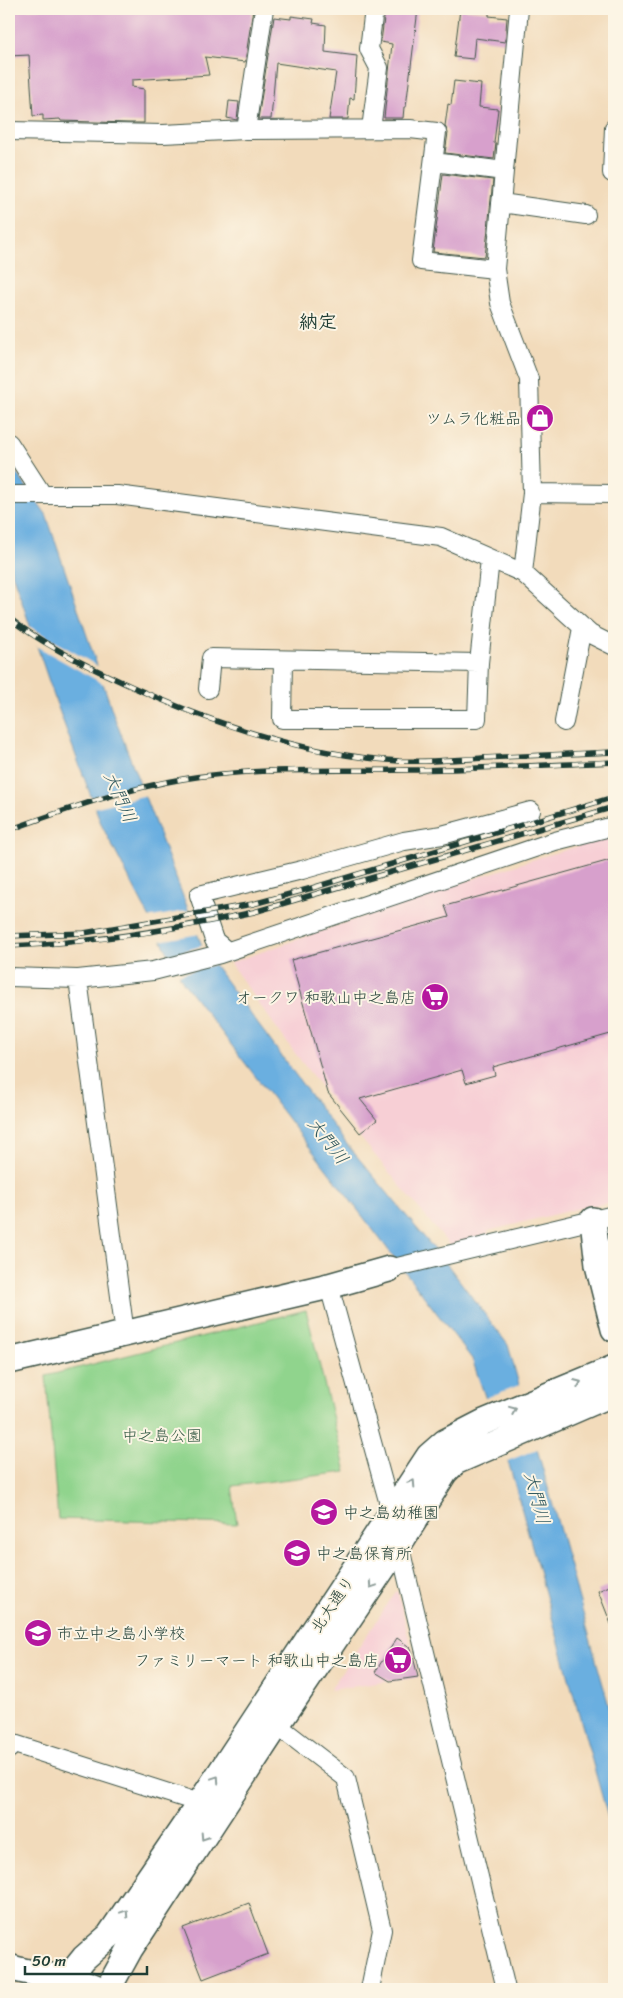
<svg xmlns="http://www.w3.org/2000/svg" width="623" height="1998" font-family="Sriracha,'Klee One',sans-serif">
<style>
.built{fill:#f7cfd5}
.green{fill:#90d48d;stroke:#588860}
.water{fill:#6aafe0;stroke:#44768a}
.pier{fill:#f2dbbb}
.building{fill:#d7a0cc}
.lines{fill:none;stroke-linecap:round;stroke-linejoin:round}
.street-casing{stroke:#3f5548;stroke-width:20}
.secondary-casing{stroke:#3f5548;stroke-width:28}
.street{stroke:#fff;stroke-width:18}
.secondary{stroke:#fff;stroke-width:25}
.rail-casing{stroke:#1f3d34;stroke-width:5.5}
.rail{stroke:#fcf5e5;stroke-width:4;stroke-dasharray:11;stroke-linecap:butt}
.oneway{stroke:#8f9e9a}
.labels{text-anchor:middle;stroke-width:4;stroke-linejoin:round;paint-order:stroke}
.poi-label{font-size:16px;fill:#1f3d34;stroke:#fcf5e5;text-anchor:end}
.park-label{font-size:16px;fill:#365b46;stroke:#fcf5e5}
.street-label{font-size:16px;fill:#1f3d34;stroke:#fcf5e5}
.water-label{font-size:18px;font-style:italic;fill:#325a5f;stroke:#fcf5e5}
.quarter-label{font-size:19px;font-weight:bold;fill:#1f3d34;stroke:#fcf5e5}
</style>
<rect width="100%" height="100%" fill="#fcf5e5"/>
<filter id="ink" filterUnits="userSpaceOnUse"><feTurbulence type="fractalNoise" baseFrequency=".02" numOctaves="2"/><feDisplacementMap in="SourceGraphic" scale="10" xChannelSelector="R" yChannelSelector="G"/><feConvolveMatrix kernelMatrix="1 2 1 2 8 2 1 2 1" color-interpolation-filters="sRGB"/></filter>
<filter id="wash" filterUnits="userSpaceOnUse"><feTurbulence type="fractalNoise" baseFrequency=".0096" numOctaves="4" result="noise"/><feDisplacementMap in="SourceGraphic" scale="20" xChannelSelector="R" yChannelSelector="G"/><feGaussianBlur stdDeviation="1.12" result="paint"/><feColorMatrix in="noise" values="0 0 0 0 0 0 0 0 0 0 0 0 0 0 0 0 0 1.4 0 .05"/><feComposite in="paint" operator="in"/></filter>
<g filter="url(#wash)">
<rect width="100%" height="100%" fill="#f2dbbb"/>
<!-- built -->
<path class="built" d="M 614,836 L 614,1202 L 580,1208 L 488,1231 L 489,1236 L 450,1246 L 359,1136 L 291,1048 L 230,963 L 439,890 L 541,857 Z
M 397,1590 L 418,1677 L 330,1690 L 383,1611 Z"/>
<!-- green -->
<path class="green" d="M 306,1310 L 346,1472 L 232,1486 L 237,1524 L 58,1519 L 46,1376 Z"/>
<!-- water -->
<path class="water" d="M 9,463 L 46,514 L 114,716 L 204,951 L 345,1142 L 450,1268 L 508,1345 L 614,1724 L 614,1839 L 511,1471 L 472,1359 L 183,982 L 102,826 L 56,702 L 9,564 Z"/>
<!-- pier -->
<path class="pier" d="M 27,625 L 101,668 L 107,686 L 34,645 Z
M 143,784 L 147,795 L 93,808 L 89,798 Z
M 191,910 L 200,934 L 159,941 L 147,918 Z
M 204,945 L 217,964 L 177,975 L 167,956 Z
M 522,1384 L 540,1448 L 505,1462 L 483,1399 Z"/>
<g id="blocks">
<!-- building -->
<path class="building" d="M 35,9 L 253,9 L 245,62 L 205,57 L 209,75 L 132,80 L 132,87 L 144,89 L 144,123 L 129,123 L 61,121 L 60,119 L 43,120 L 43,115 L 33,116 L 29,55 L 9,56 L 9,10 Z
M 401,9 L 418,9 L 406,107 L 404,107 L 403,118 L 384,118 L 392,44 L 381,42 L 385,10 L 401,12 Z
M 460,9 L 489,12 L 489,16 L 507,18 L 505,42 L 475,38 L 473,59 L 454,57 Z
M 291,16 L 314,19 L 313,23 L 326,25 L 325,52 L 357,56 L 354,99 L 350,98 L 348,119 L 329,119 L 336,72 L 276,63 L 271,119 L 258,119 L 274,17 L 291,19 Z
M 454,81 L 481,84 L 479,107 L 498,109 L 494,143 L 496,143 L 494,159 L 445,153 L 448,133 L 445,126 L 448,104 L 451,105 Z
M 229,101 L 239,102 L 237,120 L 227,118 Z
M 443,174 L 493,180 L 485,257 L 433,252 Z
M 614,859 L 614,1033 L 493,1067 L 495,1075 L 466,1083 L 462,1070 L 360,1099 L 377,1120 L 360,1133 L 328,1093 L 291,960 L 449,917 L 445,906 Z
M 614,1584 L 614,1629 L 613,1629 L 598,1591 Z
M 397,1638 L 411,1648 L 418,1677 L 390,1681 L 375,1672 Z
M 249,1903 L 268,1954 L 203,1979 L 183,1928 Z"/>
</g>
</g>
<g filter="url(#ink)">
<use href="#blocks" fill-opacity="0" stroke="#3f5548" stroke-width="1"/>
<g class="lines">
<!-- street casing -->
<g class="street-casing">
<path id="street" d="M 519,9 L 495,269 L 500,303 L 529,379 L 532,493 L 523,573
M 614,128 L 612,173 L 614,173
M 371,129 L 379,68 L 369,49 L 374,9
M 246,130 L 264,9
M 9,131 L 163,134 L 246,130 L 410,129 L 437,132 L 421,261 L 495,269
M 434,162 L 504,171
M 501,203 L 586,215
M 9,443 L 42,494
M 532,493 L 614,494
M 9,495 L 117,495 L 441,537 L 523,573 L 590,634 L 614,646
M 283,660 L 282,719 L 477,719 L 479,663
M 208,689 L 211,658 L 479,663 L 490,559
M 564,722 L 582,628
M 227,951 L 214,940 L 199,895 L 302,870 L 404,841 L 442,835 L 531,811
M 9,977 L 78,979 L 153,971 L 220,954 L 555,841 L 614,826
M 78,979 L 125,1334
M 389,1269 L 614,1215
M 329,1286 L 392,1515 L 506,1989
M 277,1725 L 346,1778 L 382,1930 L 370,1989
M 9,1749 L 11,1743 L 200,1803"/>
</g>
<!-- secondary casing -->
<g class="secondary-casing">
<path id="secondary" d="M 593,1220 L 598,1265 L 614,1329
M 9,1361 L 329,1286 L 389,1269
M 9,1967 C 38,1977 71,1975 100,1989
M 59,1989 L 84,1958 L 109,1936 L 200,1803 L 429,1456 L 445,1442 L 484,1422 L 614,1368
M 108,1989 L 130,1949 L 277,1725 L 398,1546 L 445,1472 L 455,1462 L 614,1393"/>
</g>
<!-- street -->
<use href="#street" class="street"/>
<!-- secondary -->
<use href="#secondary" class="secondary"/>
<!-- rail casing -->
<g class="rail-casing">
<path id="rail" d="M 9,618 C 44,645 84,665 124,683 C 210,723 303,755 399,761 C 427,762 454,760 482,758 C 526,756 570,754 614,752
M 9,830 C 65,810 123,789 183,779 C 257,767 332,771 406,770 C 475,769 545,765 614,762
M 9,936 L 84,933 L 253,904 L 312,888 L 614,797
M 9,946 C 93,943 172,930 254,912 L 614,807"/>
</g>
<!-- rail -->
<use href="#rail" class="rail"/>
</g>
<!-- one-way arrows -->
<defs><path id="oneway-chevron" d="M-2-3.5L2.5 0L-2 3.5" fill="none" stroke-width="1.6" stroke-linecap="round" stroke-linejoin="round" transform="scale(1.25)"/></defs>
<g class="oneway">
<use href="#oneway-chevron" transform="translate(578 1383) rotate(-23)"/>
<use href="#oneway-chevron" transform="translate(513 1410) rotate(-22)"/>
<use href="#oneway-chevron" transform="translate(412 1483) rotate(-57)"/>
<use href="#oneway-chevron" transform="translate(372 1585) rotate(124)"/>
<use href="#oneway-chevron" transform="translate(216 1779) rotate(-56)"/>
<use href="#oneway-chevron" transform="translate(204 1837) rotate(123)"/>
<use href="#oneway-chevron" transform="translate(125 1913) rotate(-56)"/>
</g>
</g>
<!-- icons -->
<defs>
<g id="shop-disc" transform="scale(1.4375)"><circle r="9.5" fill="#b5179e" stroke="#fcf5e5"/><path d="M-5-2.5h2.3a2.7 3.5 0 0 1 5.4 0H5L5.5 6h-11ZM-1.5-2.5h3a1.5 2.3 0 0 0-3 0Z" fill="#fff"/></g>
<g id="supermarket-disc" transform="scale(1.4375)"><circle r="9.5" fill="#b5179e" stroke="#fcf5e5"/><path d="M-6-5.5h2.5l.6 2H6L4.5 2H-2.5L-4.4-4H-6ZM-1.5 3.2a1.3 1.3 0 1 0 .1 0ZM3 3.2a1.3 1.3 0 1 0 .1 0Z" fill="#fff"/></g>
<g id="school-disc" transform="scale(1.4375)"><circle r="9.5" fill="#b5179e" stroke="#fcf5e5"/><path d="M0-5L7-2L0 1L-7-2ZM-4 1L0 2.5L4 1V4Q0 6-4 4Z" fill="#fff"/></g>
</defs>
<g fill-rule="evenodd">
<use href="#shop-disc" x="540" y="418"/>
<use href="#supermarket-disc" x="435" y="997"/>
<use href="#school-disc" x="324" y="1512"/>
<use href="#school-disc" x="297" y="1553"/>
<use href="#school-disc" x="38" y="1633"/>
<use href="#supermarket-disc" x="398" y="1660"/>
</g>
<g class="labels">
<!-- poi labels -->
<g class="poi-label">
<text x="521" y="424">ツムラ化粧品</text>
<text x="416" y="1003">オークワ 和歌山中之島店</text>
<text x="343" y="1518" text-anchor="start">中之島幼稚園</text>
<text x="316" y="1559" text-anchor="start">中之島保育所</text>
<text x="57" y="1639" text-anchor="start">市立中之島小学校</text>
<text x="379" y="1666">ファミリーマート 和歌山中之島店</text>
</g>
<!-- park labels -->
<g class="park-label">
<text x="162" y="1441">中之島公園</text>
</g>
<!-- street labels -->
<g class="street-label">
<text transform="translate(332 1604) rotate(-56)" y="6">北大通り</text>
</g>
<!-- water labels -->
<g class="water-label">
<text transform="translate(120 797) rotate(66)" y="6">大門川</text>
<text transform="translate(328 1141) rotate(52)" y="6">大門川</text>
<text transform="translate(537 1498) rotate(75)" y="6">大門川</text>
</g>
<!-- quarter labels -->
<g class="quarter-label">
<text x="318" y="328">納定</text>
</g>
</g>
<!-- margin -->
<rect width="623" height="1998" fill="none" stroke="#fcf5e5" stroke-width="30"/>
<!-- scale -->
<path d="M25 1966v8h122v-8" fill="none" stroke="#1f3d34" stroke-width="2.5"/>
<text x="32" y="1966" font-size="15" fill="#1f3d34" stroke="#fcf5e5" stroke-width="4" paint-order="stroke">50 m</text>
</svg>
